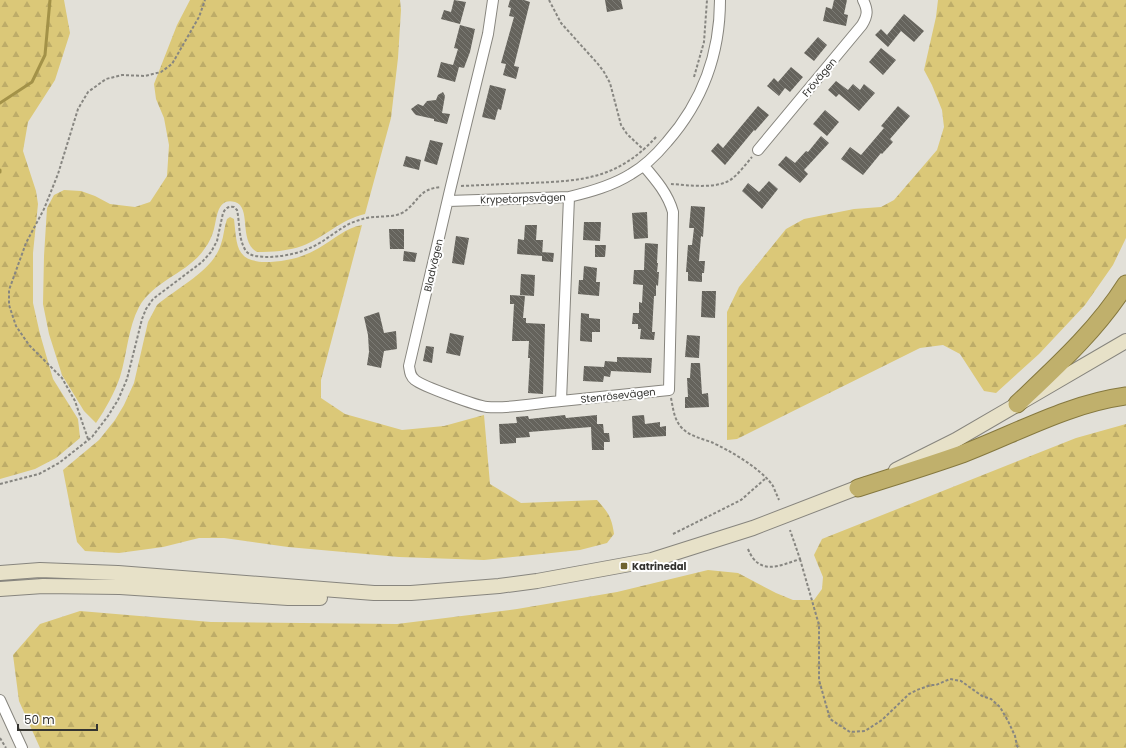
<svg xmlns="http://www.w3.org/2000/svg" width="1126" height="748" font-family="Poppins,sans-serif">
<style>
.forest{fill:url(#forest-firs)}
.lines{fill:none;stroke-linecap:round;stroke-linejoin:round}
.stream{stroke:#a39248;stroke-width:3}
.building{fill:url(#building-back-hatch)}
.minor-casing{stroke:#87857e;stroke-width:12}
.secondary-casing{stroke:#87857e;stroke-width:16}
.trunk-casing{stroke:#85783f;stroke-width:19}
.path{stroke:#878681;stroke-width:2;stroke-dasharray:3 2;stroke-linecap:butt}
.minor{stroke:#fff;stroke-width:10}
.secondary{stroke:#e7e1c8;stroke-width:14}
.trunk{stroke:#c0b06c;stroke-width:17}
.poi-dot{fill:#6e622f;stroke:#fff;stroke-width:1.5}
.labels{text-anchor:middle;stroke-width:4;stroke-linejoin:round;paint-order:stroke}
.street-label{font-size:10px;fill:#343431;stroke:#fff}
.poi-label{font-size:10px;font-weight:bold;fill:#343431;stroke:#fff;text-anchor:start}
</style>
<defs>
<pattern id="forest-firs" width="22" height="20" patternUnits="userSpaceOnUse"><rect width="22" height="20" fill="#dbc878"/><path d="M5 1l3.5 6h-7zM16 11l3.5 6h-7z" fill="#bdac68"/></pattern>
<pattern id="building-back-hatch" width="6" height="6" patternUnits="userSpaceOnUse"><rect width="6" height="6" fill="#65635c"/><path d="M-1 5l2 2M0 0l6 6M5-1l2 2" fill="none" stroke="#7c7b75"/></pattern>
</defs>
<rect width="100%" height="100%" fill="#e2e0d8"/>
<!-- forest -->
<path class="forest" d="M 0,0 L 64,0 L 70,33 L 55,80 L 28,122 L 23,151 L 36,191 L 38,204 L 33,253 L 33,303 L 40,334 L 53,379 L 78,419 L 80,438 L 56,458 L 35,469 L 0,479 Z
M 190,0 L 400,0 L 401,10 L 398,58 L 391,118 L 365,214 C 339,220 326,237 302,246 C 288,251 272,252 257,252 C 238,241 252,207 235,202 C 217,197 217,218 214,229 C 212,236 209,243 205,248 C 189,273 154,280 139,307 C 128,328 127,354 120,377 C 114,394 106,408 96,423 L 84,411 L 62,375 L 49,334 L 43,304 L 44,256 L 47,208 L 54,195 L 64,190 L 81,191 L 95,196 L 110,204 L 135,207 L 150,202 L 154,196 L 167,176 L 169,145 L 164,118 L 156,99 L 154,84 L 177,25 Z
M 938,0 L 1126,0 L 1126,238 L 1113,265 L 1085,305 L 1039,354 L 996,393 L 984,391 L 960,354 L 943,345 L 920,348 L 737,439 L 727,440 L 727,312 L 739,287 L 786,229 L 804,219 L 854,209 L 881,207 L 894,200 L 937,150 L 944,127 L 942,110 L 932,85 L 924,70 L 936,17 Z
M 230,217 L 234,219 C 237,245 235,261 265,262 C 284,262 302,258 319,248 C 333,240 345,228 362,225 L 321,380 L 321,398 L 345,414 L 402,430 L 444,426 L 484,415 L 490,484 L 521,503 L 597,500 C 608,512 612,518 614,534 L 607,543 L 580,550 L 484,560 L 399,557 L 288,547 L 224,538 L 199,538 L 163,547 L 119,553 L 85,551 L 77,542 L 63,470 L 99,440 L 115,420 L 124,405 L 134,383 L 148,322 L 157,305 C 178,287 213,271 221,244 C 224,236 224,227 227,219 Z
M 1126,424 L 1126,748 L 40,748 L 19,701 L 13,655 L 40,624 L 80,611 L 211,622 L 397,624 L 517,609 L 617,592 L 708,570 L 738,573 L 776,593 L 793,600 L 814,600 L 822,589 L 823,577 L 814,555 L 822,539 L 1076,438 Z"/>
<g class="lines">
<!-- stream -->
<path class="stream" d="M 0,103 L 32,82 L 45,55 L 50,0
M 0,170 L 0,172"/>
</g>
<!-- building -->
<path class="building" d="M 454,0 L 466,2 L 460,24 L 441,19 L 444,10 L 451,12 Z
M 510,0 L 524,0 L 530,2 L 514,66 L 519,67 L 516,79 L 503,75 L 506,64 L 501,63 L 514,17 L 509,16 L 511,8 L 508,7 Z
M 605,0 L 621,0 L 623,9 L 607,12 Z
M 834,0 L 847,0 L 844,14 L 848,15 L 846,26 L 823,21 L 826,7 L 832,9 Z
M 904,14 L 924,31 L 914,42 L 901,31 L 888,47 L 875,35 L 881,29 L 887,35 Z
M 460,25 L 475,29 L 470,52 L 464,68 L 459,67 L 455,82 L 437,77 L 441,62 L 453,65 L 458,49 L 454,48 Z
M 818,37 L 827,45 L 814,61 L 804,53 Z
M 881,48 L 896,60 L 883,75 L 869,62 Z
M 791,67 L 803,77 L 790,92 L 785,88 L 779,96 L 767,86 L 774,78 L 778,82 Z
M 836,81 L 848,90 L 853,84 L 860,90 L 864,84 L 875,93 L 859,111 L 839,94 L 836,97 L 828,90 Z
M 490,85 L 506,89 L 501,110 L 498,109 L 495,120 L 482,117 Z
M 443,92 L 445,96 L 442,113 L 450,114 L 447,124 L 434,121 L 434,119 L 416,115 L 414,113 L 411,109 L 415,106 L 418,104 L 423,106 L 427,101 L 436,100 L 438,95 Z
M 758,106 L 769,115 L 755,131 L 754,130 L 725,165 L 711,151 L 718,143 L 723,148 Z
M 898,106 L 910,116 L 890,139 L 893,142 L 882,154 L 881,153 L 863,175 L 841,159 L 850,147 L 861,155 L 884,128 L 881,126 Z
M 825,110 L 839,122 L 827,136 L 813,124 Z
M 821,136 L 829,143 L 804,170 L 808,174 L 800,183 L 778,165 L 786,156 L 795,163 L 806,151 L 808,152 Z
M 430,140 L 443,143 L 437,165 L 424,161 Z
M 406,156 L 421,160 L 419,170 L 403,166 Z
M 769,181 L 778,189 L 762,209 L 742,191 L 748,183 L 759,192 Z
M 691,206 L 705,207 L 703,237 L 701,236 L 699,261 L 705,261 L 704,273 L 702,273 L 702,282 L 688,281 L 688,272 L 686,272 L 688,245 L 692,245 L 694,228 L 689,228 Z
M 647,212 L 648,238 L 634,239 L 632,213 Z
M 584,222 L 601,222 L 600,241 L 583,240 Z
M 525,225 L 537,225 L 536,240 L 543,240 L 542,256 L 517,254 L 518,239 L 524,240 Z
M 389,229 L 404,229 L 404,249 L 390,249 Z
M 456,236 L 469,238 L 464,265 L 452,263 Z
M 645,243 L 658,244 L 657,263 L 658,263 L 657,272 L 659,272 L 658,286 L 656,285 L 656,296 L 654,296 L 652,332 L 655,332 L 654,340 L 640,339 L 641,329 L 638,329 L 638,324 L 632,324 L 633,313 L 639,313 L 639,302 L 642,303 L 643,285 L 633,284 L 634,270 L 644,270 Z
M 595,245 L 606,245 L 605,257 L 595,257 Z
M 404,251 L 417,253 L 415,262 L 403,261 Z
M 542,252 L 554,253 L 553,262 L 542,261 Z
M 584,266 L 597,268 L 596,282 L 600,282 L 599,296 L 578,294 L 579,280 L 583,280 Z
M 521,274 L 535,275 L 534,296 L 520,295 Z
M 702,291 L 716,291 L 715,318 L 701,317 Z
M 510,295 L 525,296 L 523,318 L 526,318 L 526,323 L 545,324 L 543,394 L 528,393 L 530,358 L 528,358 L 529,341 L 512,341 L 514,304 L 510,304 Z
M 379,312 L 384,333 L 396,331 L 397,349 L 384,351 L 381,368 L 367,365 L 369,352 L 368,335 L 364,317 Z
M 581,313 L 589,314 L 589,318 L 600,319 L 600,332 L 592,332 L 592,342 L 580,341 Z
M 450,333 L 464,336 L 460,356 L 446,353 Z
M 687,335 L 700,336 L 699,358 L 685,357 Z
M 426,346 L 434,347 L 432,363 L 423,361 Z
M 617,357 L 652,358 L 651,373 L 611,371 L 610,377 L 604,376 L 603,382 L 583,381 L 584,366 L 604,367 L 605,361 L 617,362 Z
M 691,363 L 700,363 L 702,394 L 708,393 L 709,407 L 685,408 L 685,397 L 688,397 L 687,378 L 690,378 Z
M 565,415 L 566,418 L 597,415 L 597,424 L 603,424 L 604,433 L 609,433 L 610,442 L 604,442 L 604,450 L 592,450 L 591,427 L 529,432 L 530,437 L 516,438 L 516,443 L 500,444 L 499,424 L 517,423 L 516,417 L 528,416 L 529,419 Z
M 644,415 L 645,424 L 660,422 L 660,427 L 666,426 L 666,436 L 633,438 L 632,416 Z"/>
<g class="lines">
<!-- minor casing -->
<g class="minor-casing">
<path id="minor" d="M 493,0 L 488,34 L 451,186 L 409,366 C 410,372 410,376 415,380 C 422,386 477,406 487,407 C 511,409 537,403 561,401
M 758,150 L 862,25 C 868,15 868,10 863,0
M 569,197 L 561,401 L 669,390 L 673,212 C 668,194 656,180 644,166
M 448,201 L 569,197 C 590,192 612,186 631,174 C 645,166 657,154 667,142 C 702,102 720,53 720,0
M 0,700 L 22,748"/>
</g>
<!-- secondary casing -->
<g class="secondary-casing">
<path id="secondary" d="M 896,470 L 956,440 L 1126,341
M 0,573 L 40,570 L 118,573 L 374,593 L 411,593 L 499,586 L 537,581 L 652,560 L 753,528 L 867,484
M 0,589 L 43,586 L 120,587 L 288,598 L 320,598"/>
</g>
<!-- trunk casing -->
<g class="trunk-casing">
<path id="trunk" d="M 1017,404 C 1056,367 1097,330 1126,284
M 858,488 C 892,477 928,466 962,454 C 1017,433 1068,404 1126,396"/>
</g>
<!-- path -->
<path class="path" d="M 549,0 L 561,23 L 598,64 L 604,72 L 610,83 L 621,125 L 627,134 L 644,150
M 694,77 L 704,42 L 707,0
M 671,184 C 688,185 719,190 733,178 C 740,172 746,164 752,157
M 461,186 C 484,185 506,184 529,183 C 583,181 618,179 657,136
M 671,398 C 673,408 674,419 681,427 C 689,436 700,438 711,442 C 729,450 762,469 773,486 C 775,491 777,495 779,500
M 88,439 L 75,401 L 62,378 L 29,345 L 16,326 L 9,305 L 9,290 L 26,243 L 44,209 L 58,174 L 78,109 L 88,92 L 106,79 L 122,75 L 145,76 L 161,72 L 172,64 L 199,17 L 205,0
M 0,484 L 39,474 L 59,463 L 92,437 L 108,416 L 118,400 L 127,379 L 142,319 L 146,309 L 153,299 L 202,262 L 211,252 L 217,241 L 223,213 C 226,208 228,206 234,207 L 237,210 C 240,223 238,239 246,251 C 251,257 258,256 265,257 C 286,257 306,252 323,241 C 332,235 341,228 351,223 C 359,220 367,217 375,217 C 384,216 394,217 402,213 C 419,203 417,189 441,187
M 673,534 L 741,500 L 766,478
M 748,549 C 759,576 779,566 800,559 L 790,530
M 800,559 L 819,625 L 819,680 L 830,719 L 850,732 L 865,731 L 882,720 L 909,694 L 917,690 L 931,685 L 936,685 L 950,679 L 961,681 L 982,696 L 991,699 L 1000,707 L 1008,721 L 1015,736 L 1017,746 L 1019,748
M 0,738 L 6,748"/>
<!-- minor -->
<use href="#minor" class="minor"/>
<!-- secondary -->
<use href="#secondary" class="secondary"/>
<!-- trunk -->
<use href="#trunk" class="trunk"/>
</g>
<!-- markers -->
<rect class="poi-dot" x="620" y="562" width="8" height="8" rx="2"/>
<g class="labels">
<!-- street labels -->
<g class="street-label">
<text transform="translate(819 77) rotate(-50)" y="4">Frövägen</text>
<text transform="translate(523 198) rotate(-2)" y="4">Krypetorpsvägen</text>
<text transform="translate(433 265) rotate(-77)" y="4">Bladvägen</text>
<text transform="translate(618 395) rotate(-6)" y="4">Stenrösevägen</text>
</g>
<!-- poi labels -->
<g class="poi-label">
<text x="632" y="570">Katrinedal</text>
</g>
</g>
<!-- scale -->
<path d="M18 724v6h79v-6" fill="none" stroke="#343431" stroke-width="2"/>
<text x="24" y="724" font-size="12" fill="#343431" stroke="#ffffff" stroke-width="3" paint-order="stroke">50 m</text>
</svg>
